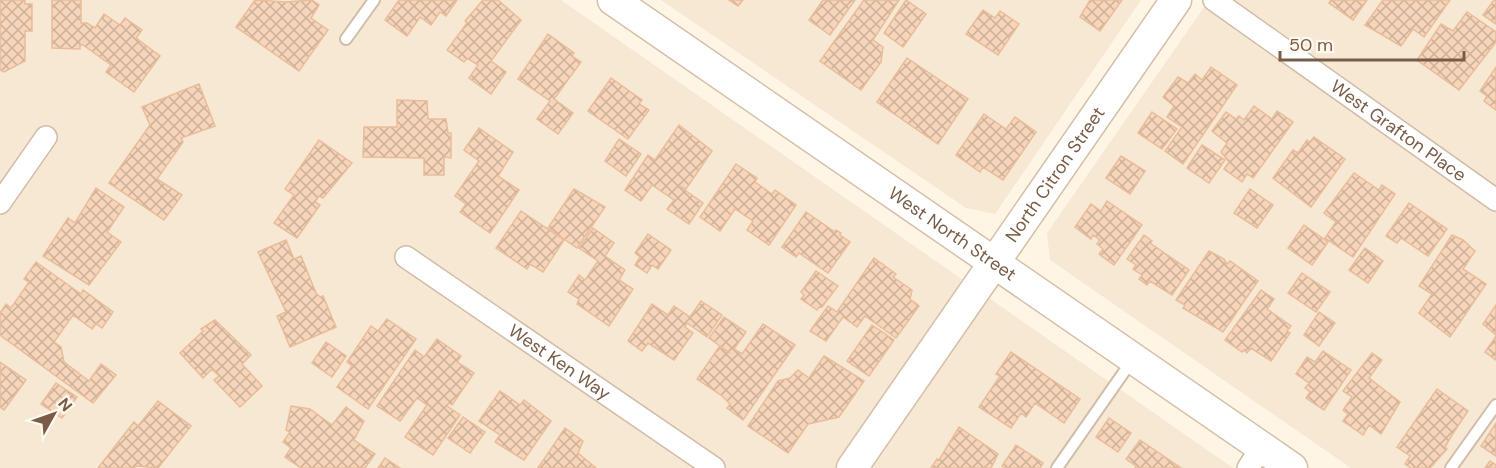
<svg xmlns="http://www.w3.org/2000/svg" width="1496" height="468" font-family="'DM Sans',sans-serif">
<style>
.residential{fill:#f6e8d2}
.building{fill:url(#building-cross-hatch);stroke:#eabc99;stroke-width:1.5}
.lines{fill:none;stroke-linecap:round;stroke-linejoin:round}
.lane-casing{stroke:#d1bda9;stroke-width:14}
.street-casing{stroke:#d1bda9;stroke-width:24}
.secondary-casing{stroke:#d6bfa9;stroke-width:33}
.lane{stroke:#fff;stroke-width:10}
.street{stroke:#fff;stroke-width:21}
.secondary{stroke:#fff;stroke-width:30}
.labels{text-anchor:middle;stroke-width:4.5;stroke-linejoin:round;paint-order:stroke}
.street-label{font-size:18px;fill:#795c47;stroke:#fff9ed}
</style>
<defs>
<pattern id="building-cross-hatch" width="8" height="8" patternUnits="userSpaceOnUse" patternTransform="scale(1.5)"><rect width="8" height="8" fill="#f6d5ba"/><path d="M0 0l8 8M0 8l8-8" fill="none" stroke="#ccb099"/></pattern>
</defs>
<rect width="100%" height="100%" fill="#fef5e5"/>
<!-- residential -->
<path class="residential" d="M 0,0 L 561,0 L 1233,468 L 0,468 Z
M 661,0 L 1141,0 L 995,214 L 966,208 Z
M 1209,0 L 1496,0 L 1496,468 L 1351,468 L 1050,260 L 1047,233 Z"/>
<!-- building -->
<path class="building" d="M 0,0 L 25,0 L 25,4 L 32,4 L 32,31 L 25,31 L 25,61 L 4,72 L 0,70 Z
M 52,0 L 81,0 L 81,23 L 87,23 L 95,28 L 104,14 L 120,25 L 125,18 L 142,30 L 136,38 L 160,56 L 134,92 L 106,72 L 111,65 L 83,45 L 80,45 L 80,49 L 52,48 Z
M 255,0 L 286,2 L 312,0 L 319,5 L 311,18 L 328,30 L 299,71 L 236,27 Z
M 399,0 L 457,0 L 446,16 L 440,12 L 431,25 L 420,17 L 407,36 L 385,20 Z
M 483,0 L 498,0 L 521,20 L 491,61 L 506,72 L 491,94 L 469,78 L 478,65 L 467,58 L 464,62 L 447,50 L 467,23 L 465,21 Z
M 729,0 L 743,0 L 738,6 Z
M 823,0 L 855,0 L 830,35 L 809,20 Z
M 864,0 L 899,0 L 873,40 L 883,47 L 881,62 L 861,90 L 820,61 Z
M 906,0 L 926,14 L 903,47 L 884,33 Z
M 1122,0 L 1100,31 L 1080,17 L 1090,0 Z
M 1331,0 L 1367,0 L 1353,20 L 1329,3 Z
M 1383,0 L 1450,0 L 1424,37 L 1413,29 L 1401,46 L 1365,25 Z
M 1494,0 L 1496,0 L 1496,24 L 1483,15 Z
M 983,10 L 995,18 L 1000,11 L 1019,24 L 998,55 L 966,34 Z
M 1467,12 L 1496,32 L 1496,42 L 1459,90 L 1417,60 L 1441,24 L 1453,31 Z
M 548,34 L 574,53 L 572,56 L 581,62 L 554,99 L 573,113 L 558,134 L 537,119 L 550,101 L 518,79 Z
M 907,58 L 968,99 L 938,144 L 877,102 Z
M 1211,67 L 1237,85 L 1183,164 L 1165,151 L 1182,127 L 1167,117 L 1174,106 L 1163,97 L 1178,77 L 1188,83 L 1195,74 L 1202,80 Z
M 1496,67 L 1496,110 L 1484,101 L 1487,96 L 1480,91 Z
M 611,78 L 642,100 L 639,104 L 649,110 L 628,139 L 588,111 Z
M 199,84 L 215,126 L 181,138 L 183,142 L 157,179 L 182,195 L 164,220 L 109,183 L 150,125 L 142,107 Z
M 397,100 L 427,101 L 428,119 L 446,119 L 448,133 L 451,133 L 451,158 L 444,157 L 444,175 L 424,175 L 424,158 L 363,157 L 364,127 L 397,127 Z
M 1254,106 L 1272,119 L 1277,111 L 1293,122 L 1253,178 L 1247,174 L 1242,182 L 1224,169 L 1229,162 L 1221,152 L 1227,143 L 1212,131 L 1226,112 L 1236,119 L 1239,116 L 1244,120 Z
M 1152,112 L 1177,129 L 1162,149 L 1138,133 Z
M 984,114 L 1006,129 L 1015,117 L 1036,132 L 1003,180 L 983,167 L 980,172 L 956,155 Z
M 679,125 L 712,151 L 686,189 L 679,186 L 703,203 L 689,224 L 667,209 L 674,200 L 652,185 L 641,201 L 625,190 L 648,155 L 655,160 Z
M 479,128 L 513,152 L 498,176 L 519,190 L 490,233 L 460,212 L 466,204 L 455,196 L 479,161 L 464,150 Z
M 1314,137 L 1345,159 L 1311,207 L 1273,178 L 1293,150 L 1298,153 L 1307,140 L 1310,142 Z
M 619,139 L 641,154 L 626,176 L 605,161 Z
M 319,140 L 352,163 L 323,198 L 319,196 L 315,202 L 320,205 L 297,238 L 274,223 L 294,195 L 285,189 Z
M 1202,145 L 1225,160 L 1209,183 L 1187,168 Z
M 1121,156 L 1145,171 L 1130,194 L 1106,178 Z
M 736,164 L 757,178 L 755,182 L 772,194 L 775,190 L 796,205 L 769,245 L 747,230 L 753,221 L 735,209 L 720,231 L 700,217 Z
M 1354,173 L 1379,190 L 1382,185 L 1395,194 L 1353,257 L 1325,238 L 1336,222 L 1324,213 Z
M 96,188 L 124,207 L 107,232 L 121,242 L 89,285 L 43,256 L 68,218 L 75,223 Z
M 574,189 L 605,207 L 577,248 L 548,228 Z
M 1250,189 L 1273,205 L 1257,228 L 1234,213 Z
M 1107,201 L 1142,225 L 1114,265 L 1099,254 L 1103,249 L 1097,244 L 1100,240 L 1093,235 L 1091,239 L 1075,227 L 1091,204 L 1101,211 Z
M 1409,203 L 1447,229 L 1428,256 L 1401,238 L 1397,243 L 1386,236 Z
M 521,211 L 564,240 L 543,272 L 530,264 L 527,269 L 496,248 Z
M 806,212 L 835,232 L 836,230 L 841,233 L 840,235 L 850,242 L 828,273 L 799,253 L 796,257 L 782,247 Z
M 1304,225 L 1328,242 L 1312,265 L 1288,248 Z
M 593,228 L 614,243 L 605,256 L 625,270 L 619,280 L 633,289 L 609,326 L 577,304 L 579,299 L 568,292 L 579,275 L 585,280 L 598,261 L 579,248 Z
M 648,234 L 671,250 L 658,269 L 652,265 L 647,273 L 635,265 L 640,257 L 635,253 Z
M 1144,235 L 1152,241 L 1150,243 L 1189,270 L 1172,295 L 1150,281 L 1147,285 L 1139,279 L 1142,275 L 1133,269 L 1136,265 L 1127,259 Z
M 1452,235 L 1463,240 L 1475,251 L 1463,269 L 1486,284 L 1450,337 L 1419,313 L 1432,294 L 1419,286 Z
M 286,240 L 294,259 L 301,256 L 316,293 L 320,297 L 323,296 L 336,327 L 290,347 L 277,316 L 286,312 L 258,252 Z
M 1365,248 L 1383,261 L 1368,283 L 1349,270 Z
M 1209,251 L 1224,259 L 1227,264 L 1230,261 L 1258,281 L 1223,332 L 1183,308 L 1185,305 L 1176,300 Z
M 874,258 L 896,274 L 893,277 L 912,290 L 910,299 L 919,306 L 896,338 L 865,316 L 857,327 L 843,317 L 826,341 L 810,331 L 828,306 L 837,312 Z
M 36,262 L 81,294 L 83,290 L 113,312 L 102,328 L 96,324 L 92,329 L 73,315 L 54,342 L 61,347 L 64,362 L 89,381 L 101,364 L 116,375 L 93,403 L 0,335 L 0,313 L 6,304 L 11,308 L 29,282 L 24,279 Z
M 816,271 L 838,286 L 822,307 L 820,306 L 817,310 L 801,299 L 804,295 L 801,292 Z
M 1302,273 L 1330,292 L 1316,312 L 1288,293 Z
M 1261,290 L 1274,299 L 1267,309 L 1291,326 L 1287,331 L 1290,333 L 1271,361 L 1251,348 L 1247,353 L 1244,350 L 1242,352 L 1225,340 Z
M 701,301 L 722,315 L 707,337 L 687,323 L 685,327 L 693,333 L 674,360 L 648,343 L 642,351 L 628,341 L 652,304 L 668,315 L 674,306 L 690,317 Z
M 1496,305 L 1496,335 L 1483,324 Z
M 1319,312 L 1335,323 L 1319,346 L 1304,335 Z
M 724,317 L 746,332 L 734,349 L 742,354 L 763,324 L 795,345 L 743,420 L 727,408 L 730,404 L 722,396 L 697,379 L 719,347 L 730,353 L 709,338 Z
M 387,319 L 416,339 L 368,409 L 337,387 L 352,366 L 347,362 L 371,326 L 378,331 Z
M 215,320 L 251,355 L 242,364 L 262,386 L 240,407 L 214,380 L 219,376 L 212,369 L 203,378 L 180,353 L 203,331 L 201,329 Z
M 872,325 L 894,340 L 869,376 L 847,361 Z
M 1496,336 L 1496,360 L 1485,352 Z
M 437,339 L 461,356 L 457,362 L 474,373 L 452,405 L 449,403 L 447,406 L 460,415 L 433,455 L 405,437 L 427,405 L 417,398 L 400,421 L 377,406 L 415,350 L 424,357 Z
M 326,342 L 346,356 L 332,377 L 312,363 Z
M 1323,351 L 1351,370 L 1324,410 L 1306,398 L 1310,392 L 1305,388 L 1309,383 L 1296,374 L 1307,357 L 1315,362 Z
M 1011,352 L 1080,399 L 1064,423 L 1035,403 L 1026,417 L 1021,413 L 1011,428 L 979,407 L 1000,376 L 996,374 Z
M 1372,353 L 1382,360 L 1369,378 L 1400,402 L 1381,434 L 1369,425 L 1363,435 L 1343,421 L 1348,414 L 1343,410 L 1352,397 L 1343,391 Z
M 824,356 L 864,381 L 839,417 L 808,424 L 788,453 L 748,426 L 778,381 L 790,378 L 798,370 L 809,378 Z
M 0,362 L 26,380 L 4,410 L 0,407 Z
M 56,383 L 77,397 L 62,418 L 41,404 Z
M 1437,389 L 1468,411 L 1452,435 L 1445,447 L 1447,449 L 1430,468 L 1411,468 L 1405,464 L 1410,456 L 1397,447 Z
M 500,391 L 520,405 L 524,400 L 551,421 L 524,460 L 495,442 L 500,435 L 479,421 Z
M 158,401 L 191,426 L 158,468 L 136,466 L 134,468 L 98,468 L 134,422 L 138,426 Z
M 291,406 L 310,409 L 332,425 L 346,407 L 364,421 L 354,440 L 375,454 L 365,468 L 301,468 L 285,457 L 291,448 L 283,442 L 290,432 L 286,430 Z
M 463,417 L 485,432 L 470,453 L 448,438 Z
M 1109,418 L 1131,433 L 1118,452 L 1096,437 Z
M 1496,423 L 1496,456 L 1481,446 Z
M 959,427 L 998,454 L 991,468 L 931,468 L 937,459 L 939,460 Z
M 565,428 L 583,441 L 578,453 L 596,468 L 538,468 Z
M 1140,440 L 1181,468 L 1135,468 L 1136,466 L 1126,459 Z
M 1016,445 L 1043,463 L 1040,468 L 1005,468 L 1002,466 Z
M 385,458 L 400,468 L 378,468 Z
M 1490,461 L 1496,465 L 1496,468 L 1485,468 Z"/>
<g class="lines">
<!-- lane casing -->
<g class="lane-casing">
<path id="lane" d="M 346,39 L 374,0
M 1057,468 L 1133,359
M 1451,468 L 1496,405"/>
</g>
<!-- street casing -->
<g class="street-casing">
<g id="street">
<path id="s1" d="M 1214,0 L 1496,200"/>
<path d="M 0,203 L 46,137"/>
<path id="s2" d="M 406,257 L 714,468"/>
<path d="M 1248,468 L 1262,447"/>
</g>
</g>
<!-- secondary casing -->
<g class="secondary-casing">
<g id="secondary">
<path id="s3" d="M 613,0 L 1292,468"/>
<path id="s4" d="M 852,468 L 1176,0"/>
</g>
</g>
<!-- lane -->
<use href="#lane" class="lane"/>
<!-- street -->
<use href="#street" class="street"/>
<!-- secondary -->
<use href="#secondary" class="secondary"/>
</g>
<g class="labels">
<!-- street labels -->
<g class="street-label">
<text dy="6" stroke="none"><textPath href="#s1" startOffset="226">West Grafton Place</textPath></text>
<text dy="6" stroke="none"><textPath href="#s4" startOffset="357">North Citron Street</textPath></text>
<text dy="6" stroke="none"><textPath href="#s3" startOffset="412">West North Street</textPath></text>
<text dy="6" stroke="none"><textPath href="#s2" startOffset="186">West Ken Way</textPath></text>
</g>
</g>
<!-- north arrow -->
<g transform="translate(54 414) rotate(50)" stroke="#fff9ed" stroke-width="4.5" paint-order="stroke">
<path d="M0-4.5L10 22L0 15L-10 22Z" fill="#795c47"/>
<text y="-9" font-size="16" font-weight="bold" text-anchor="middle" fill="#795c47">N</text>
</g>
<!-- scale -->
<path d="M1280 51v9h184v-9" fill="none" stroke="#795c47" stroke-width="3"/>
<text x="1289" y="51" font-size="18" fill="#795c47" stroke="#fff9ed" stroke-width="4.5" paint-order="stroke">50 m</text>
</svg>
